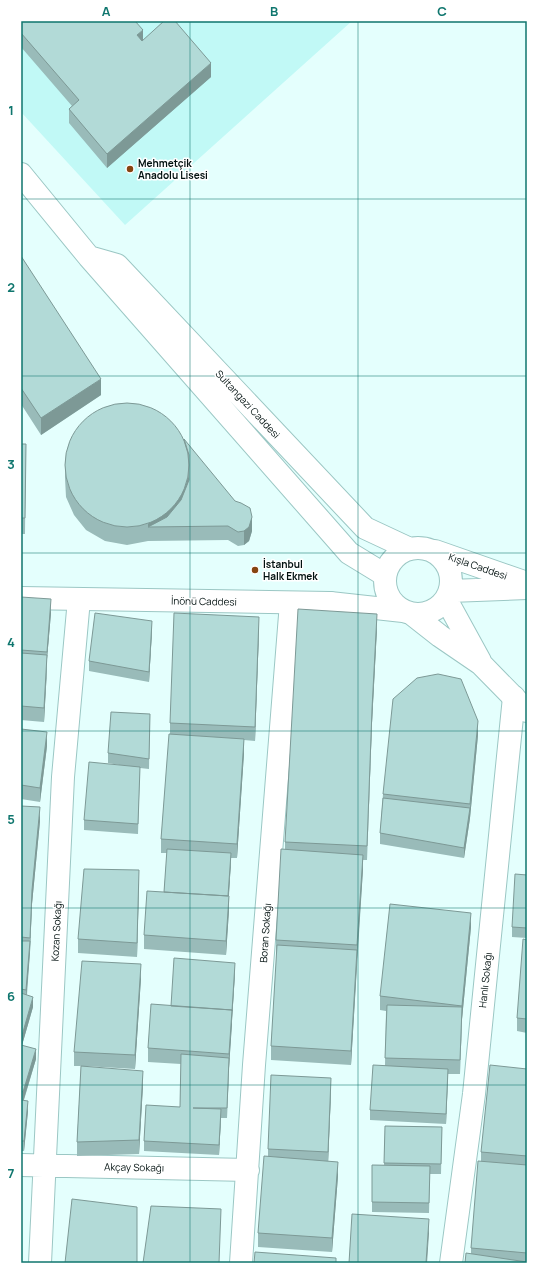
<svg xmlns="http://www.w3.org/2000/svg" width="548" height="1284" font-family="Manrope,sans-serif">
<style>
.built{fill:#c1f9f6}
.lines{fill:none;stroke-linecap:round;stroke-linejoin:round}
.minor-casing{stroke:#9bc7c4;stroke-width:24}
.tertiary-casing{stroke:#9bc7c4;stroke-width:24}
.secondary-casing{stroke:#9bc7c4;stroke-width:24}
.minor{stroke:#fff;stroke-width:22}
.tertiary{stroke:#fff;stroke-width:22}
.secondary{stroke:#fff;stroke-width:22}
.wall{fill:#99bbb9}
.shaded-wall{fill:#7d9996}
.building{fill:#b2dad7;stroke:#7d9996}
.grid{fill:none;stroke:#0f766e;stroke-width:1;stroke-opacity:0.55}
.poi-dot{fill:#864411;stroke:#fff;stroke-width:1.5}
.labels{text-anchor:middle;stroke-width:3;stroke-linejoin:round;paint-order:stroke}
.poi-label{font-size:10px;font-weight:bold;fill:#021110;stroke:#fff;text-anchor:start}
.street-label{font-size:10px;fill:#021110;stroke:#fff}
.neatline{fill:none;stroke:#0f766e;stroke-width:1.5}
.grid-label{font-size:13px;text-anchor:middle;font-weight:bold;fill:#0f766e}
</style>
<rect width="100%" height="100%" fill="#e4fffd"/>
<!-- built -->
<path class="built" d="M 21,21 L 352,21 L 125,225 L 21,112 Z"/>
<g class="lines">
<!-- minor casing -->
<g class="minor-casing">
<path id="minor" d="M 21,1165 L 248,1170
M 40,1263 L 63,777 L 79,599
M 241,1263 L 254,1065 L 291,603
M 451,1263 L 474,1094 L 514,697"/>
</g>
<!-- tertiary casing -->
<g class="tertiary-casing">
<path id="tertiary" d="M 21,598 L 330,603"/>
</g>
<!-- secondary casing -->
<g class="secondary-casing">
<path id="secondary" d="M 21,174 L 89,257 L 349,553 L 385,575
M 89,257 L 117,265 L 365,528 L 410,549
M385 581a33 33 0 1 1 66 0a33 33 0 1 1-66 0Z
M 435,551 L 527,583
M 450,591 L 527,588
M 446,599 L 480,661
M 330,603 L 403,611
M 412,614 L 440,636 L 481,664 L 527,711"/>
</g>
<!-- minor -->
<use href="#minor" class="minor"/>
<!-- tertiary -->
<use href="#tertiary" class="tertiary"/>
<!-- secondary -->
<use href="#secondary" class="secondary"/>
</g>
<!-- wall -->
<path class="wall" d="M 21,21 L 143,40 L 211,77 L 107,168 L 69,123 L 69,109 L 72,106 L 21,47 Z
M 21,256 L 101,395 L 41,435 L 21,404 Z
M 184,439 L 252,531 L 249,541 L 244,545 L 238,546 L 228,540 L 148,541 L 127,545 L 105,541 L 86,530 L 74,515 L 66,497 L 65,478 L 65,461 Z
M 21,444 L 26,444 L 25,534 L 21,534 Z
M 21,597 L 51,613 L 47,659 L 47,669 L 44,722 L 21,720 Z
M 377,628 L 372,723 L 367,860 L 363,860 L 363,869 L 351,1065 L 271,1060 L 271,1046 L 277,954 L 276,954 L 276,940 L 285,849 L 285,842 Z
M 152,631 L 149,682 L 89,671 L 89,661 Z
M 259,631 L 255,741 L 244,740 L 244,753 L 237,858 L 231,858 L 229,896 L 229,910 L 226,955 L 144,949 L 144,935 L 164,892 L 167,853 L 161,853 L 161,839 L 170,734 L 170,723 Z
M 150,714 L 149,769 L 140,768 L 138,834 L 84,830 L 84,820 L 125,766 L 108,763 L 108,753 Z
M 21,729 L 47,746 L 40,802 L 21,799 Z
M 478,735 L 470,818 L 464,858 L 380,844 L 380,833 L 383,794 Z
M 21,806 L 40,821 L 32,904 L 30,952 L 27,995 L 33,1007 L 22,1045 L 36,1059 L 24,1100 L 28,1111 L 24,1151 L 21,1151 Z
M 527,875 L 527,938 L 512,937 L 512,927 Z
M 139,884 L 137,957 L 78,953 L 78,939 Z
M 471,927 L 462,1019 L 460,1074 L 448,1074 L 446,1124 L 370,1120 L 370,1110 L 385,1065 L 386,1011 L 380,1010 L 380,996 Z
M 527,940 L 527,1033 L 517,1031 L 517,1018 Z
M 235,973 L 229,1068 L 227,1118 L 221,1118 L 219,1155 L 144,1151 L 144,1141 L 180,1107 L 181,1064 L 148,1062 L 148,1048 L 171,1006 Z
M 141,978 L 135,1069 L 85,1066 L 143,1085 L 139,1154 L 77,1156 L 77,1142 L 81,1066 L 74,1066 L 74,1052 Z
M 527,1069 L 527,1263 L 471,1254 L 471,1248 L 481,1161 L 481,1152 Z
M 331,1092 L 328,1161 L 338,1176 L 332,1252 L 258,1247 L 258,1233 L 268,1157 L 268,1149 Z
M 385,1126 L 442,1127 L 441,1174 L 430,1174 L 429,1213 L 372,1212 L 372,1165 L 384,1165 Z"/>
<!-- shaded-wall -->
<path class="shaded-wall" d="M 143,30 L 143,43 L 137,35 Z
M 211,63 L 211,77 L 107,168 L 107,154 Z
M 101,379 L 101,395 L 41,435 L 41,418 Z
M 189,477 L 189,494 L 181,514 L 148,527 L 148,541 L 148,524 Z
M 252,517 L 252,531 L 249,541 L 244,545 L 244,531 Z
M 51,599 L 51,613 L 47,659 L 47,669 L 44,722 L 44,708 L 47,664 L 47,652 Z
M 377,614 L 377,628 L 372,723 L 367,860 L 372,709 Z
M 259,617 L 259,631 L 255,741 L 255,727 Z
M 152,621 L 152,631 L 149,682 L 149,672 Z
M 478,721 L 478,735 L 470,818 L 464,858 L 464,848 L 470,808 Z
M 47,732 L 47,746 L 40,802 L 40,788 Z
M 244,739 L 244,753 L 237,858 L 237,844 Z
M 40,807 L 40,821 L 32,904 L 30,952 L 26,1000 L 26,990 L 30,941 L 32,890 Z
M 231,853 L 231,863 L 228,907 L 228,897 Z
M 363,855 L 363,869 L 357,959 L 357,945 Z
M 139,870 L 139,884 L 137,957 L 137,943 Z
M 229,896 L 229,910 L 226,955 L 226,941 Z
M 471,913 L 471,927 L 462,1019 L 460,1074 L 462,1006 Z
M 357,950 L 357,964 L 351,1065 L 351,1051 Z
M 235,963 L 235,973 L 232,1021 L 232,1011 Z
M 141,964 L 141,978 L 135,1069 L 135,1055 Z
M 33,997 L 33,1007 L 21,1049 L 21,1039 Z
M 232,1010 L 232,1024 L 229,1068 L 227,1118 L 229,1054 Z
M 36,1049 L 36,1059 L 23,1102 L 23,1092 Z
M 448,1069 L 448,1079 L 446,1124 L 446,1114 Z
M 143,1071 L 143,1085 L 139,1154 L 139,1140 Z
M 331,1078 L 331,1092 L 328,1166 L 328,1152 Z
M 28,1101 L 28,1111 L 24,1151 L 24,1141 Z
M 221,1109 L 221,1119 L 219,1155 L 219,1145 Z
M 338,1162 L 338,1176 L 332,1252 L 332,1238 Z
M 429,1219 L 429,1233 L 427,1263 L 426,1263 Z"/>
<!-- building -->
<path class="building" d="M 21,21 L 135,21 L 143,30 L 137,35 L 142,41 L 164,21 L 175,21 L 211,63 L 107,154 L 69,109 L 79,100 L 21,33 Z
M 21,256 L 101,379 L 41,418 L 21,388 Z
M65 465a62 62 0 1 1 124 0a62 62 0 1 1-124 0Z
M 184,439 L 235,501 L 241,503 L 250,508 L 252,517 L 249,527 L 244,531 L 238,532 L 228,526 L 148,527 L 167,517 L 181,500 L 189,480 L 189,455 Z
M 21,444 L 26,444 L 25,518 L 21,518 Z
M 21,597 L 51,599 L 47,652 L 21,650 Z
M 298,609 L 377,614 L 372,709 L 367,846 L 285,842 Z
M 95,613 L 152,621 L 149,672 L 89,661 Z
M 174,613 L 259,617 L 255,727 L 170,723 Z
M 21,653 L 47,655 L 44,708 L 21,706 Z
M 438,674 L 461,679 L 478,721 L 470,804 L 383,794 L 393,699 L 417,678 Z
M 111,712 L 150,714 L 149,759 L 108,753 Z
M 21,729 L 47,732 L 40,788 L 21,785 Z
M 169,734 L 244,739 L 237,844 L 161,839 Z
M 89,762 L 140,767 L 138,824 L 84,820 Z
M 383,798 L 470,808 L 464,848 L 380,833 Z
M 21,806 L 40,807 L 32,890 L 30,938 L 21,937 Z
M 167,849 L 231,853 L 228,896 L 164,892 Z
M 281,849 L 363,855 L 357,945 L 276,940 Z
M 84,869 L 139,870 L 137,943 L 78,939 Z
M 515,874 L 527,875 L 527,928 L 512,927 Z
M 147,891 L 229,896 L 226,941 L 144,935 Z
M 390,904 L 471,913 L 462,1006 L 380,996 Z
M 523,939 L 527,940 L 527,1019 L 517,1018 Z
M 21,941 L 30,941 L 26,990 L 21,989 Z
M 277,945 L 357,950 L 351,1051 L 271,1046 Z
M 174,958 L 235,963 L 232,1011 L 232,1010 L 171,1006 Z
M 82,961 L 141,964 L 135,1055 L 74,1052 Z
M 21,993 L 33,997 L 21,1039 Z
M 151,1004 L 232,1010 L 229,1054 L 148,1048 Z
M 387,1005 L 462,1007 L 460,1060 L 385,1058 Z
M 21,1045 L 36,1049 L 23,1092 L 21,1091 Z
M 181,1054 L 229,1058 L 227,1108 L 193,1108 L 221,1109 L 219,1145 L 144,1141 L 146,1105 L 180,1107 Z
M 373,1065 L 448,1069 L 446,1114 L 370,1110 Z
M 490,1065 L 527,1069 L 527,1156 L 481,1152 Z
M 81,1066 L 143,1071 L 139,1140 L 77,1142 Z
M 271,1075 L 331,1078 L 328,1152 L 268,1149 Z
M 21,1100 L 28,1101 L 24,1141 L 21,1141 Z
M 385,1126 L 442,1127 L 441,1164 L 384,1163 Z
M 264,1156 L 338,1162 L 332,1238 L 258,1233 Z
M 478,1161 L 527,1165 L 527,1253 L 471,1248 Z
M 372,1165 L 430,1166 L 429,1203 L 372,1202 Z
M 72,1199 L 137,1207 L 137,1263 L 65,1263 Z
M 151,1206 L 221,1209 L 219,1263 L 143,1263 Z
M 352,1214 L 429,1219 L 426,1263 L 349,1263 Z
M 255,1252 L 336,1258 L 336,1263 L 254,1263 Z
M 466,1253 L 527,1262 L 527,1263 L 465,1263 Z"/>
<!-- grid -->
<path class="grid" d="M 190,21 L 190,1263M 358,21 L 358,1263M 21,199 L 527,199M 21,376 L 527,376M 21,553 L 527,553M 21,731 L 527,731M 21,908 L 527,908M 21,1085 L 527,1085"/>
<!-- markers -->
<g class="poi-dot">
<circle cx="130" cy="169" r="4"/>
<circle cx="255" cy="570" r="4"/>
</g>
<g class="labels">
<!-- poi labels -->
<g class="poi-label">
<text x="138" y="167">Mehmetçik<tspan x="138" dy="12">Anadolu Lisesi</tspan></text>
<text x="263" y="568">İstanbul<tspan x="263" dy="12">Halk Ekmek</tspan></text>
</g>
<!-- street labels -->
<g class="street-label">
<text transform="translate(248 404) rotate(47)" y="4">Sultangazi Caddesi</text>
<text transform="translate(478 566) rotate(19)" y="4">Kışla Caddesi</text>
<text transform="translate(204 601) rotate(1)" y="4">İnönü Caddesi</text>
<text transform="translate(56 931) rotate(-87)" y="4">Kozan Sokağı</text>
<text transform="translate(265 933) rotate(-86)" y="4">Boran Sokağı</text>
<text transform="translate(485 980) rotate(-84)" y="4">Hanlı Sokağı</text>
<text transform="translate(134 1167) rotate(1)" y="4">Akçay Sokağı</text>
</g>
</g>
<!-- border -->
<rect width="548" height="1284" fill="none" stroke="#ffffff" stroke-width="44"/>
<rect x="22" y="22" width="504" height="1240" class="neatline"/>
<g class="grid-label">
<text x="106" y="16">A</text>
<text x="274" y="16">B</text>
<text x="442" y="16">C</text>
<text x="11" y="115">1</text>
<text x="11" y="292">2</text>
<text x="11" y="469">3</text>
<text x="11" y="647">4</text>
<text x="11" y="824">5</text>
<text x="11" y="1001">6</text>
<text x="11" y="1178">7</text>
</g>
</svg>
